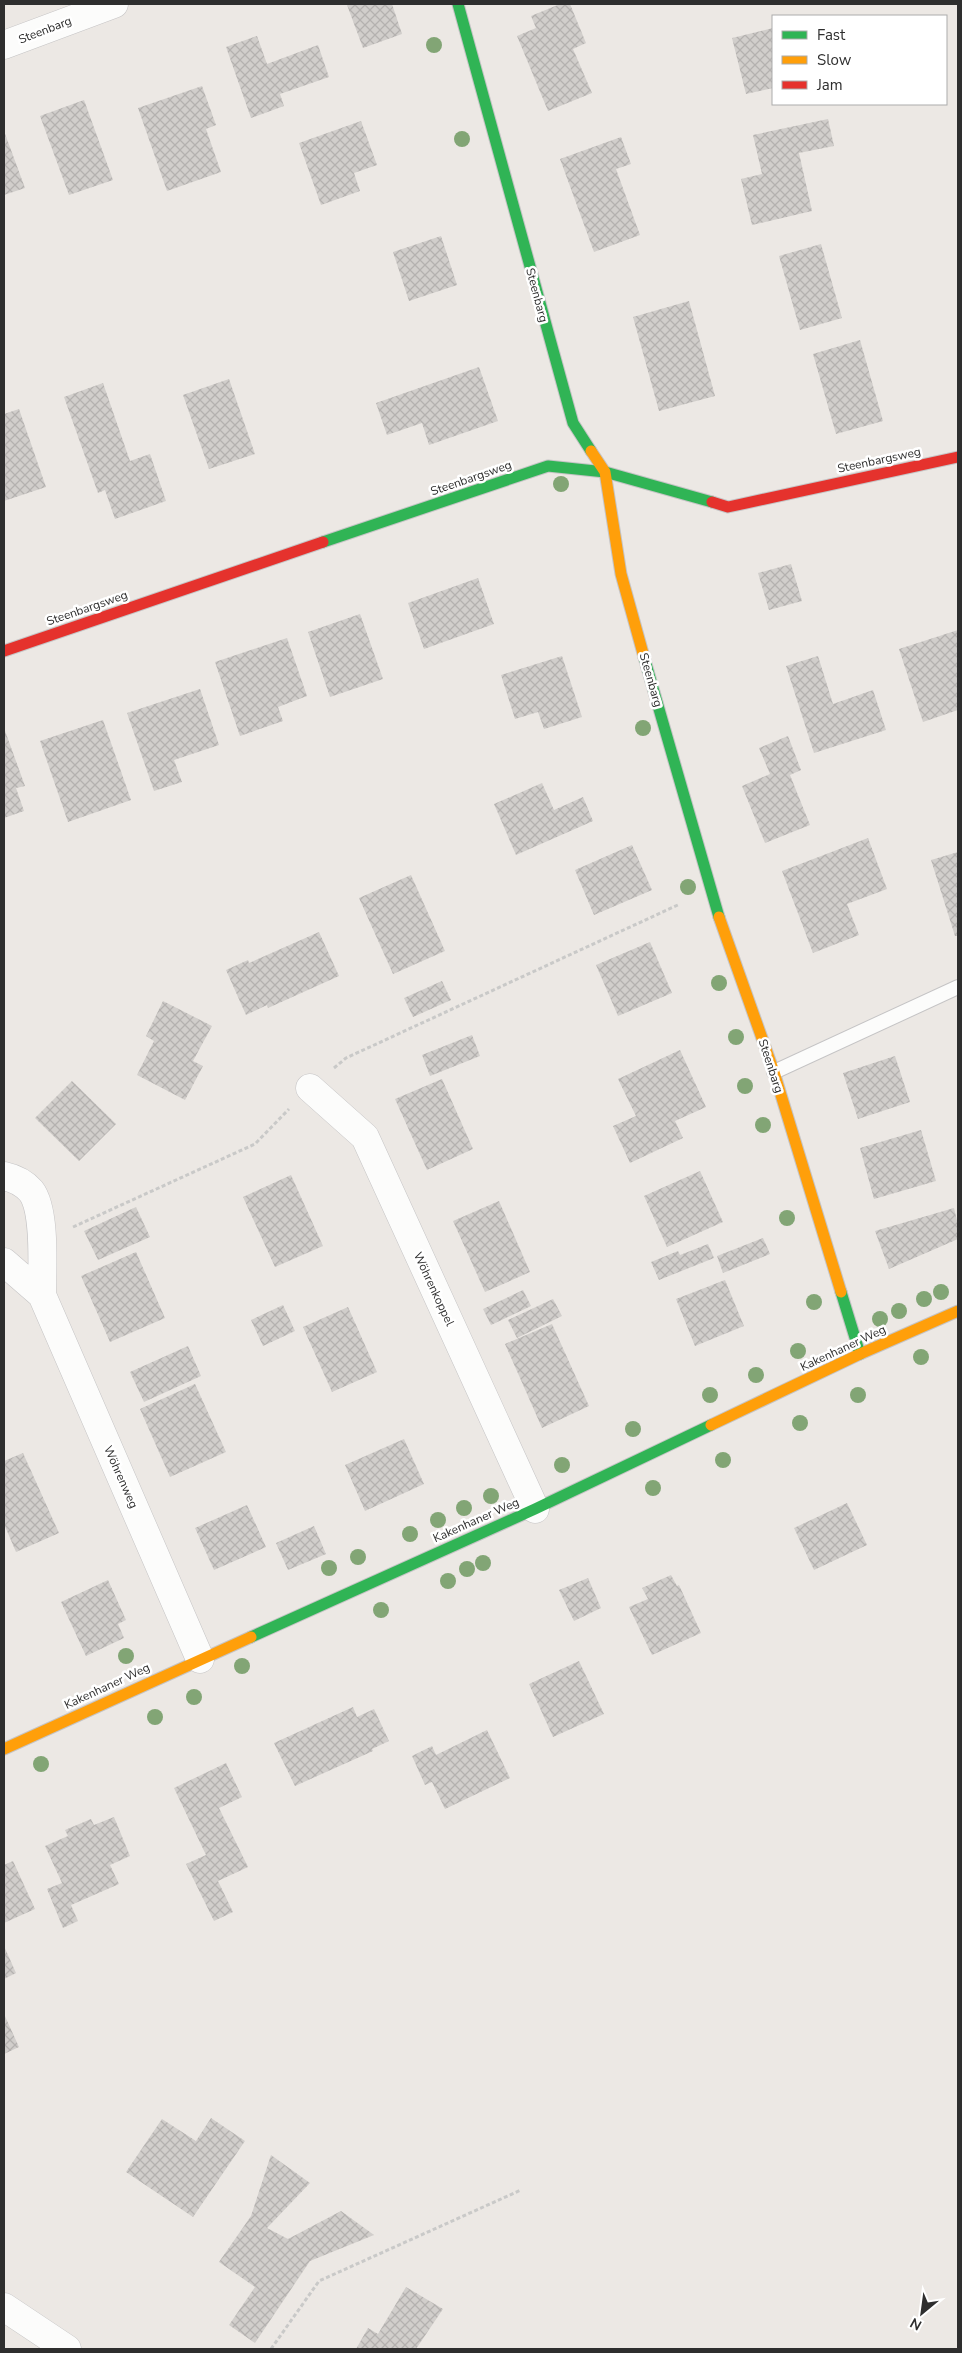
<svg xmlns="http://www.w3.org/2000/svg" width="962" height="2353" font-family="'Nunito Sans',sans-serif">
<style>
.building{fill:url(#building-cross-hatch)}
.lines{fill:none;stroke-linecap:round;stroke-linejoin:round}
.lane-casing{stroke:#c5c4c5;stroke-width:16}
.street-casing{stroke:#c5c4c5;stroke-width:29}
.fast-casing{stroke:#c5c4c5;stroke-width:13}
.slow-casing{stroke:#c5c4c5;stroke-width:13}
.jam-casing{stroke:#c5c4c5;stroke-width:13}
.path{stroke:#c9c9c8;stroke-width:3;stroke-dasharray:4 2.5;stroke-linecap:butt}
.lane{stroke:#fcfcfb;stroke-width:14}
.street{stroke:#fcfcfb;stroke-width:28}
.fast{stroke:#30b455;stroke-width:11}
.slow{stroke:#ff9f0a;stroke-width:11}
.jam{stroke:#e5322d;stroke-width:11}
.tree{fill:#82a575}
.labels{text-anchor:middle;stroke-width:5;stroke-linejoin:round;paint-order:stroke}
.street-label{font-size:12px;fill:#2e2e2e;stroke:#fff}
</style>
<defs>
<pattern id="building-cross-hatch" width="8" height="8" patternUnits="userSpaceOnUse" patternTransform="scale(1.25)"><rect width="8" height="8" fill="#d1cecb"/><path d="M0 0l8 8M0 8l8-8" fill="none" stroke="#b4b1af"/></pattern>
</defs>
<rect width="100%" height="100%" fill="#ece8e4"/>
<!-- building -->
<path class="building" d="M 392,4 L 402,34 L 363,48 L 347,5 Z
M 560,4 L 570,4 L 586,43 L 573,49 L 592,93 L 548,111 L 517,36 L 536,28 L 531,16 Z
M 773,28 L 773,88 L 746,94 L 732,38 Z
M 257,36 L 267,64 L 318,45 L 329,77 L 280,94 L 284,106 L 251,118 L 226,47 Z
M 202,86 L 216,125 L 206,129 L 221,172 L 167,191 L 138,108 Z
M 84,100 L 113,180 L 69,195 L 40,116 Z
M 828,119 L 834,146 L 799,153 L 812,211 L 752,225 L 741,179 L 762,174 L 753,135 Z
M 361,121 L 377,165 L 354,173 L 360,191 L 321,205 L 299,143 Z
M 4,131 L 25,188 L 4,195 Z
M 621,137 L 631,164 L 616,169 L 640,235 L 594,252 L 560,159 Z
M 441,236 L 457,285 L 409,301 L 393,252 Z
M 821,244 L 842,318 L 800,330 L 779,256 Z
M 689,301 L 715,396 L 659,411 L 633,317 Z
M 860,340 L 883,421 L 836,434 L 813,354 Z
M 479,367 L 498,421 L 429,445 L 422,423 L 387,435 L 376,403 Z
M 229,379 L 255,454 L 209,469 L 183,395 Z
M 103,383 L 130,461 L 150,454 L 166,501 L 115,519 L 105,490 L 98,493 L 64,397 Z
M 19,409 L 46,487 L 4,501 L 4,414 Z
M 791,564 L 802,601 L 769,610 L 758,573 Z
M 478,578 L 494,624 L 424,649 L 408,603 Z
M 360,614 L 383,679 L 330,697 L 308,632 Z
M 958,630 L 958,710 L 923,722 L 899,649 Z
M 287,638 L 307,696 L 278,707 L 283,721 L 240,736 L 215,662 Z
M 562,656 L 582,717 L 544,729 L 538,712 L 515,719 L 501,675 Z
M 818,656 L 833,704 L 873,690 L 886,730 L 814,753 L 786,666 Z
M 200,689 L 219,745 L 174,760 L 182,782 L 154,791 L 127,713 Z
M 103,720 L 131,800 L 68,822 L 40,741 Z
M 4,728 L 25,786 L 16,788 L 24,811 L 4,818 Z
M 788,736 L 801,770 L 790,775 L 810,825 L 765,843 L 742,786 L 770,774 L 759,748 Z
M 542,783 L 554,810 L 583,797 L 593,821 L 516,855 L 494,804 Z
M 868,838 L 887,889 L 847,904 L 859,935 L 813,953 L 782,871 Z
M 632,845 L 652,890 L 594,915 L 575,870 Z
M 958,852 L 958,936 L 955,936 L 931,860 Z
M 411,875 L 445,951 L 393,974 L 359,898 Z
M 319,932 L 339,976 L 268,1008 L 267,1005 L 246,1015 L 226,970 L 248,960 L 249,963 Z
M 650,942 L 672,993 L 618,1016 L 596,965 Z
M 442,981 L 451,1000 L 413,1017 L 404,998 Z
M 163,1001 L 212,1026 L 193,1061 L 203,1066 L 185,1100 L 137,1075 L 154,1041 L 146,1036 Z
M 472,1035 L 480,1056 L 430,1076 L 422,1055 Z
M 680,1050 L 706,1107 L 675,1121 L 683,1138 L 630,1163 L 613,1126 L 636,1116 L 618,1079 Z
M 895,1056 L 910,1102 L 858,1119 L 843,1073 Z
M 442,1079 L 473,1149 L 427,1170 L 395,1099 Z
M 72,1081 L 116,1124 L 79,1161 L 35,1118 Z
M 921,1130 L 936,1181 L 874,1199 L 860,1148 Z
M 700,1171 L 723,1222 L 667,1247 L 644,1196 Z
M 291,1175 L 323,1246 L 275,1267 L 243,1197 Z
M 499,1201 L 530,1272 L 485,1292 L 453,1221 Z
M 136,1207 L 150,1237 L 98,1260 L 84,1231 Z
M 954,1208 L 958,1225 L 958,1239 L 889,1269 L 875,1231 Z
M 763,1238 L 770,1254 L 723,1273 L 717,1256 Z
M 708,1244 L 714,1258 L 659,1280 L 651,1262 L 678,1251 L 680,1255 Z
M 136,1252 L 165,1318 L 110,1342 L 81,1276 Z
M 725,1280 L 744,1326 L 695,1346 L 676,1299 Z
M 523,1290 L 531,1306 L 491,1325 L 483,1309 Z
M 553,1299 L 562,1316 L 517,1338 L 508,1320 Z
M 283,1305 L 295,1331 L 263,1346 L 251,1320 Z
M 348,1307 L 377,1372 L 332,1392 L 303,1327 Z
M 552,1324 L 589,1406 L 542,1428 L 505,1344 Z
M 188,1346 L 201,1376 L 144,1402 L 130,1372 Z
M 195,1384 L 226,1452 L 170,1477 L 140,1409 Z
M 404,1439 L 424,1484 L 365,1511 L 345,1465 Z
M 23,1453 L 59,1533 L 16,1552 L 4,1524 L 4,1461 Z
M 847,1503 L 867,1545 L 814,1570 L 794,1528 Z
M 247,1505 L 266,1547 L 214,1570 L 195,1528 Z
M 314,1526 L 326,1554 L 288,1570 L 276,1543 Z
M 671,1575 L 677,1586 L 679,1585 L 701,1633 L 652,1655 L 629,1607 L 648,1599 L 642,1588 Z
M 588,1578 L 601,1608 L 574,1621 L 559,1590 Z
M 108,1580 L 126,1620 L 118,1624 L 124,1638 L 86,1656 L 61,1602 Z
M 579,1661 L 604,1714 L 553,1737 L 529,1684 Z
M 353,1707 L 357,1717 L 374,1709 L 389,1741 L 372,1749 L 373,1751 L 295,1786 L 274,1743 Z
M 487,1730 L 510,1778 L 445,1809 L 432,1782 L 425,1785 L 412,1756 L 432,1746 L 436,1755 Z
M 226,1763 L 242,1797 L 219,1808 L 248,1867 L 218,1881 L 233,1912 L 214,1921 L 186,1864 L 206,1855 L 174,1788 Z
M 114,1817 L 130,1856 L 110,1865 L 119,1884 L 71,1905 L 78,1921 L 63,1928 L 47,1889 L 62,1883 L 45,1846 L 68,1836 L 65,1830 L 91,1819 L 94,1825 Z
M 13,1861 L 35,1909 L 4,1923 L 4,1865 Z
M 4,1946 L 16,1973 L 4,1979 Z
M 4,2014 L 19,2047 L 4,2054 Z
M 211,2118 L 245,2141 L 193,2217 L 126,2172 L 162,2119 L 196,2141 Z
M 271,2155 L 310,2183 L 267,2228 L 288,2239 L 341,2211 L 374,2235 L 310,2261 L 255,2343 L 229,2325 L 255,2287 L 219,2262 L 251,2216 Z
M 406,2287 L 443,2309 L 416,2349 L 356,2349 L 368,2328 L 378,2334 Z"/>
<g class="lines">
<!-- lane casing -->
<g class="lane-casing">
<path id="lane" d="M 774,1072 L 958,987"/>
</g>
<!-- street casing -->
<g class="street-casing">
<path id="street" d="M 4,45 L 114,4
M 310,1088 L 365,1137 L 535,1509
M 4,1176 C 13,1178 24,1183 31,1191 C 46,1210 42,1270 42,1295 L 200,1659
M 4,1262 L 42,1295
M 4,2307 L 67,2349"/>
</g>
<!-- fast casing -->
<g class="fast-casing">
<path id="fast" d="M 458,4 L 573,423 L 591,451
M 323,542 L 548,466 L 605,472 L 712,502
M 644,657 L 719,917
M 841,1292 L 860,1354
M 251,1637 L 535,1509 L 711,1425"/>
</g>
<!-- slow casing -->
<g class="slow-casing">
<path id="slow" d="M 591,451 L 605,472 L 621,574 L 644,657
M 719,917 L 774,1072 L 841,1292
M 711,1425 L 860,1354 L 958,1311
M 4,1749 L 251,1637"/>
</g>
<!-- jam casing -->
<g class="jam-casing">
<path id="jam" d="M 712,502 L 728,507 L 958,457
M 4,651 L 323,542"/>
</g>
<!-- path -->
<path class="path" d="M 334,1068 L 346,1058 L 680,904
M 73,1227 L 255,1144 L 289,1109
M 271,2349 L 319,2281 L 521,2190"/>
<!-- lane -->
<use href="#lane" class="lane"/>
<!-- street -->
<use href="#street" class="street"/>
<!-- fast -->
<use href="#fast" class="fast"/>
<!-- slow -->
<use href="#slow" class="slow"/>
<!-- jam -->
<use href="#jam" class="jam"/>
</g>
<!-- trees -->
<g class="tree">
<circle cx="434" cy="45" r="8"/>
<circle cx="462" cy="139" r="8"/>
<circle cx="561" cy="484" r="8"/>
<circle cx="643" cy="728" r="8"/>
<circle cx="688" cy="887" r="8"/>
<circle cx="719" cy="983" r="8"/>
<circle cx="736" cy="1037" r="8"/>
<circle cx="745" cy="1086" r="8"/>
<circle cx="763" cy="1125" r="8"/>
<circle cx="787" cy="1218" r="8"/>
<circle cx="941" cy="1292" r="8"/>
<circle cx="924" cy="1299" r="8"/>
<circle cx="814" cy="1302" r="8"/>
<circle cx="899" cy="1311" r="8"/>
<circle cx="880" cy="1319" r="8"/>
<circle cx="798" cy="1351" r="8"/>
<circle cx="921" cy="1357" r="8"/>
<circle cx="756" cy="1375" r="8"/>
<circle cx="710" cy="1395" r="8"/>
<circle cx="858" cy="1395" r="8"/>
<circle cx="800" cy="1423" r="8"/>
<circle cx="633" cy="1429" r="8"/>
<circle cx="723" cy="1460" r="8"/>
<circle cx="562" cy="1465" r="8"/>
<circle cx="653" cy="1488" r="8"/>
<circle cx="491" cy="1496" r="8"/>
<circle cx="464" cy="1508" r="8"/>
<circle cx="438" cy="1520" r="8"/>
<circle cx="410" cy="1534" r="8"/>
<circle cx="358" cy="1557" r="8"/>
<circle cx="483" cy="1563" r="8"/>
<circle cx="329" cy="1568" r="8"/>
<circle cx="467" cy="1569" r="8"/>
<circle cx="448" cy="1581" r="8"/>
<circle cx="381" cy="1610" r="8"/>
<circle cx="126" cy="1656" r="8"/>
<circle cx="242" cy="1666" r="8"/>
<circle cx="194" cy="1697" r="8"/>
<circle cx="155" cy="1717" r="8"/>
<circle cx="41" cy="1764" r="8"/>
</g>
<g class="labels">
<!-- street labels -->
<g class="street-label">
<text transform="translate(45 30) rotate(-21)" y="4">Steenbarg</text>
<text transform="translate(537 295) rotate(75)" y="4">Steenbarg</text>
<text transform="translate(879 460) rotate(-12)" y="4">Steenbargsweg</text>
<text transform="translate(471 478) rotate(-19)" y="4">Steenbargsweg</text>
<text transform="translate(87 608) rotate(-19)" y="4">Steenbargsweg</text>
<text transform="translate(651 680) rotate(74)" y="4">Steenbarg</text>
<text transform="translate(771 1066) rotate(72)" y="4">Steenbarg</text>
<text transform="translate(434 1289) rotate(65)" y="4">Wöhrenkoppel</text>
<text transform="translate(843 1348) rotate(-25)" y="4">Kakenhaner Weg</text>
<text transform="translate(121 1477) rotate(66)" y="4">Wöhrenweg</text>
<text transform="translate(476 1520) rotate(-24)" y="4">Kakenhaner Weg</text>
<text transform="translate(107 1686) rotate(-25)" y="4">Kakenhaner Weg</text>
</g>
</g>
<!-- border -->
<rect width="962" height="2353" fill="none" stroke="#2e2e2e" stroke-width="10"/>
<!-- legend -->
<rect x="772" y="15" width="175" height="90" fill="#ffffff" stroke="#ababab"/>
<rect x="782" y="31" width="25" height="8" fill="#30b455" stroke="#ababab"/>
<text x="817" y="40" font-size="15" fill="#2e2e2e">Fast</text>
<rect x="782" y="56" width="25" height="8" fill="#ff9f0a" stroke="#ababab"/>
<text x="817" y="65" font-size="15" fill="#2e2e2e">Slow</text>
<rect x="782" y="81" width="25" height="8" fill="#e5322d" stroke="#ababab"/>
<text x="817" y="90" font-size="15" fill="#2e2e2e">Jam</text>
<!-- north arrow -->
<g transform="translate(922 2313) rotate(209)" stroke="#ffffff" stroke-width="4" paint-order="stroke">
<path d="M0-4L9 19L0 12L-9 19Z" fill="#2e2e2e"/>
<text y="-8" font-size="14" font-weight="bold" text-anchor="middle" fill="#2e2e2e">N</text>
</g>
</svg>
